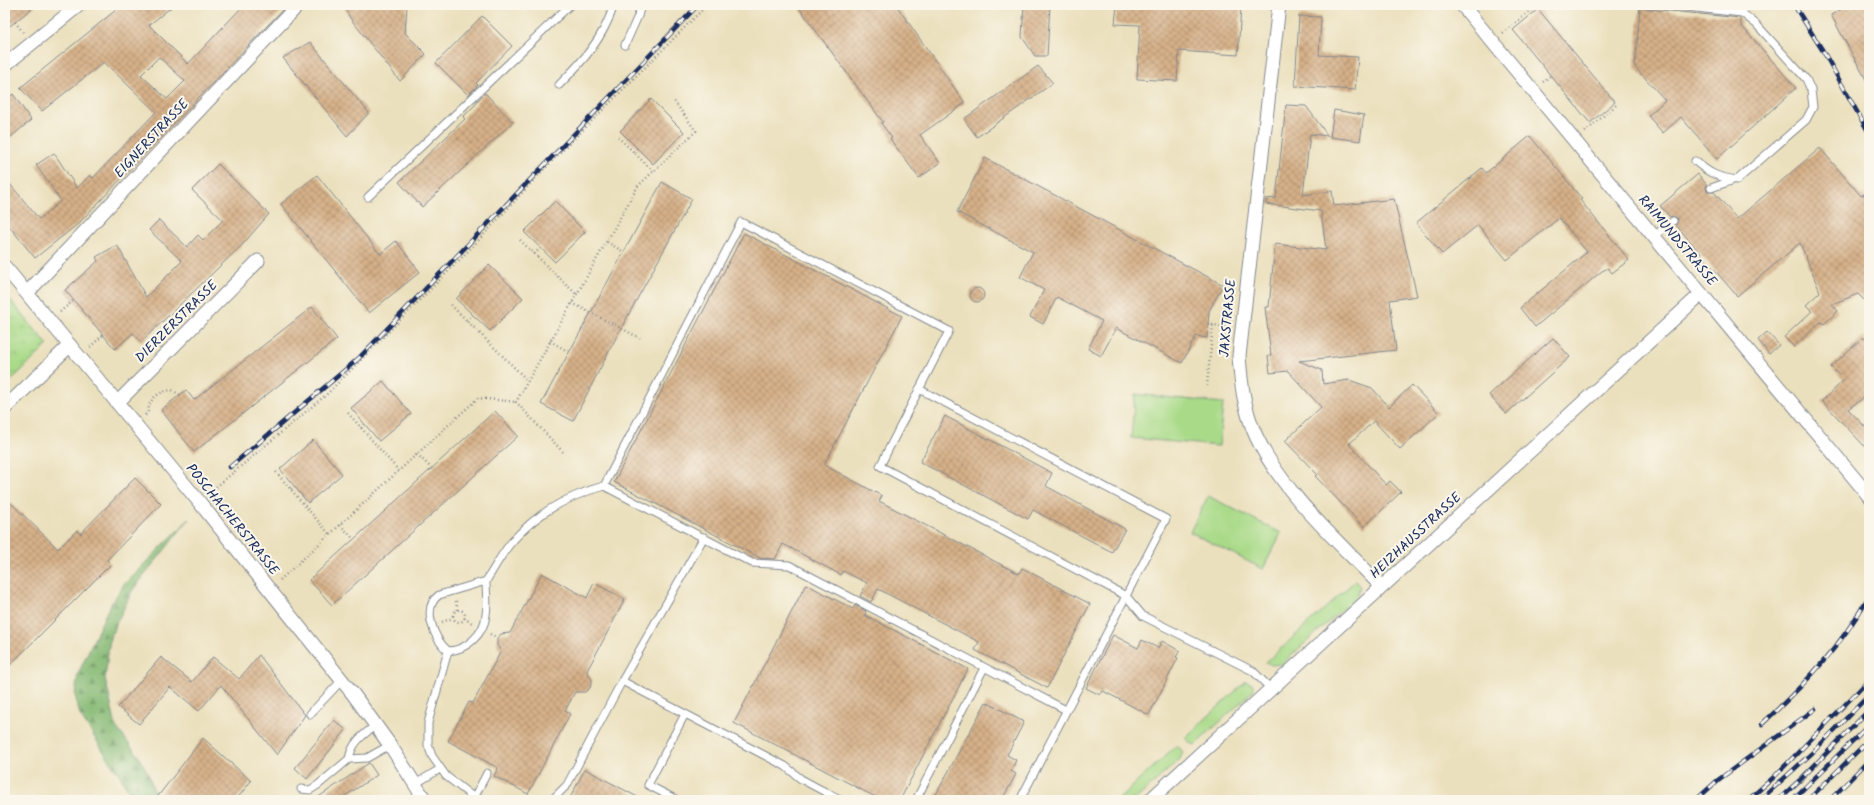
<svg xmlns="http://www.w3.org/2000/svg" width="1874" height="805" font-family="Kalam,sans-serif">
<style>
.grass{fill:#a9da88;stroke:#628473}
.forest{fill:url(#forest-firs);stroke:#507469}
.park{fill:url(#park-crowns);stroke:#628473}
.building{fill:url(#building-cross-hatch);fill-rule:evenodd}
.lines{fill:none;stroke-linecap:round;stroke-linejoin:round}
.service-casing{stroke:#83888e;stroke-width:9}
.minor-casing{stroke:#83888e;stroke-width:15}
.path{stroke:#83888e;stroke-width:2.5;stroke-dasharray:1 3;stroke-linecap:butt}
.service{stroke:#fff;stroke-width:7}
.minor{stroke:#fff;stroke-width:13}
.rail-casing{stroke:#1b2f5e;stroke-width:4.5}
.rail{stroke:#fbf7ec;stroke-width:3;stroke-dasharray:9;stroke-linecap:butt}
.labels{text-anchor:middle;stroke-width:4;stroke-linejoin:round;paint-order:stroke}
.street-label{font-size:14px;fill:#1b2f5e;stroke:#fbf7ec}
</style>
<defs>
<pattern id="forest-firs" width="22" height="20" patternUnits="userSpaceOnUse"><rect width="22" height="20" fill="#86ba74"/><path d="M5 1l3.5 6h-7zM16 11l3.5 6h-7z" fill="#6d9862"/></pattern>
<pattern id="park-crowns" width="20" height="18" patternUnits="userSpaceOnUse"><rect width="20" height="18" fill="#a9da88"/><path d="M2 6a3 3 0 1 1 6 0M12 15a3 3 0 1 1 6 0" fill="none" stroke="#91bb78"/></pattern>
<pattern id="building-cross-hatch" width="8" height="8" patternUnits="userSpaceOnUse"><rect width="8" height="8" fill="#d6b088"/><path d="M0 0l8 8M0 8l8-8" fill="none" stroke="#ad9072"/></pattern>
</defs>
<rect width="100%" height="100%" fill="#fbf7ec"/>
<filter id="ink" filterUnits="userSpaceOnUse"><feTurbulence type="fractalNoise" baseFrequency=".025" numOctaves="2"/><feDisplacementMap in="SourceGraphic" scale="8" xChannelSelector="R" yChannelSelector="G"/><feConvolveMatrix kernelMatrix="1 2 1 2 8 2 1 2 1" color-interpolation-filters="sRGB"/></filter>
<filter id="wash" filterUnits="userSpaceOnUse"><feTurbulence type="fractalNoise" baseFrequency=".012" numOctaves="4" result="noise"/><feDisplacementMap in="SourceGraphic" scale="16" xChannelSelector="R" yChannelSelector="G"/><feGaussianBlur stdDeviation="0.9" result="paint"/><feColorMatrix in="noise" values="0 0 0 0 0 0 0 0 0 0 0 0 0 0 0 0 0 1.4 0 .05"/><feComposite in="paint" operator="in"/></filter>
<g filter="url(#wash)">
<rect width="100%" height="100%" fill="#ebe0bd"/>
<!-- grass -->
<path class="grass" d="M 1135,394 L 1223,403 L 1219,446 L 1131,438 Z
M 1208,496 L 1281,533 L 1263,569 L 1190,532 Z
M 1355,581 L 1360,586 L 1357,596 L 1282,664 L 1272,665 L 1266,662 Z
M 1246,681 L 1252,684 L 1254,687 L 1253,691 L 1195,745 L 1190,743 L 1185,738 Z
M 1177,745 L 1183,752 L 1180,759 L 1135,800 L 1118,800 Z"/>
<!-- forest -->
<path class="forest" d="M 189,519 L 132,591 L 110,637 L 105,678 L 116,727 L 137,754 L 148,773 L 157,800 L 133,800 L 125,784 L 80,715 L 75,695 L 78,674 L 108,609 L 124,584 Z"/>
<!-- park -->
<path class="park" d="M 5,294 L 48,345 L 5,386 Z"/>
<g id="blocks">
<!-- building -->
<path class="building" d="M 5,5 L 36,5 L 5,30 Z
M 122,5 L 174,5 L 149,25 L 188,64 L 244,5 L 287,5 L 78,224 L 35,258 L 5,221 L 5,178 L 39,219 L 61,201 L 36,165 L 54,153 L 77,188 L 90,175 L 93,178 L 156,112 L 104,62 L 42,111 L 20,88 ZM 159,57 L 185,81 L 167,99 L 141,75 Z
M 343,5 L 407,5 L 405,33 L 426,54 L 400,81 L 350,18 Z
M 797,5 L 896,5 L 965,103 L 920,135 L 940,163 L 919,178 L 890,139 L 892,138 L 881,123 L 883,122 Z
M 1024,5 L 1050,5 L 1047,56 L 1035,56 L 1022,37 Z
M 1117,5 L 1241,5 L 1238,55 L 1179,51 L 1177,81 L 1137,79 L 1140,25 L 1115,24 Z
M 1849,5 L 1869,5 L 1869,85 L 1831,15 Z
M 1640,8 L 1740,18 L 1741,25 L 1796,88 L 1717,159 L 1681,117 L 1663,133 L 1648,116 L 1665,100 L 1635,67 Z
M 1538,9 L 1615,102 L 1590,123 L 1513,30 Z
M 482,16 L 512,46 L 476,83 L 478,85 L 468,95 L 436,63 Z
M 1299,16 L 1321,17 L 1319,55 L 1358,57 L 1355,90 L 1295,86 Z
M 310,42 L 369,113 L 347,136 L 283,58 Z
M 1038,66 L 1053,83 L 977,137 L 964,119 Z
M 485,93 L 513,122 L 422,207 L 399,182 L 465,119 L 463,117 L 477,103 L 476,102 Z
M 13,94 L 31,120 L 5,142 L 5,101 Z
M 651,99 L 684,132 L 653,164 L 620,131 Z
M 1286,105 L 1306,106 L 1328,136 L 1310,134 L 1303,195 L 1332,191 L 1334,206 L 1394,199 L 1417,296 L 1390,300 L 1396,350 L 1299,361 L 1322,370 L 1323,384 L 1349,380 L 1372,388 L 1389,407 L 1412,385 L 1439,413 L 1400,449 L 1374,421 L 1349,444 L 1386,485 L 1390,481 L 1401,492 L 1364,527 L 1315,476 L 1317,474 L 1285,441 L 1321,407 L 1288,371 L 1270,373 L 1268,356 L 1271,355 L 1265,307 L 1269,307 L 1275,244 L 1326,250 L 1321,211 L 1266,204 L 1266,199 L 1276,198 Z
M 1334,110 L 1364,115 L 1360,141 L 1330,137 Z
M 1530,136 L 1582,199 L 1580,200 L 1629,260 L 1612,273 L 1608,268 L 1602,271 L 1535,327 L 1520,308 L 1587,252 L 1559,218 L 1507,260 L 1478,225 L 1442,254 L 1416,223 L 1482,168 L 1486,173 Z
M 1820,148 L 1861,196 L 1864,194 L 1869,209 L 1869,305 L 1858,294 L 1832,304 L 1838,311 L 1824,324 L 1821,322 L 1794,347 L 1784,337 L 1812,311 L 1806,305 L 1820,292 L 1800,243 L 1737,296 L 1676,225 L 1678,221 L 1677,218 L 1673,216 L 1670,217 L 1660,206 L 1698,174 L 1707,185 L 1706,187 L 1707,192 L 1714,192 L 1737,219 Z
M 985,158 L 1223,285 L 1209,311 L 1207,338 L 1196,336 L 1182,363 L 1116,328 L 1101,356 L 1088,349 L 1102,321 L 1057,297 L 1043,324 L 1030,317 L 1044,290 L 1020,277 L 1033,252 L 957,212 Z
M 218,164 L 269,214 L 243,244 L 141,342 L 133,333 L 115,349 L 65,290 L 98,261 L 96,257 L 117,245 L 146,297 L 182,261 L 149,230 L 159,220 L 187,247 L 198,235 L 203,240 L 223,220 L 192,190 Z
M 317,175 L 380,254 L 396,241 L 420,272 L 369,313 L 281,204 Z
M 662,182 L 692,199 L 619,332 L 573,421 L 541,404 Z
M 555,201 L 585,232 L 555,262 L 524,232 Z
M 744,233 L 902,316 L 824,465 L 882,496 L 879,501 L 1019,574 L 1022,568 L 1090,604 L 1047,688 L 975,650 L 979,642 L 878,589 L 871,602 L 860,596 L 867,583 L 843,571 L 841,575 L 783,544 L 775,559 L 760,558 L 614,482 Z
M 489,265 L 523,298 L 490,331 L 456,299 Z
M970 295a7 7 0 1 1 14 0a7 7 0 1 1-14 0Z
M 312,307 L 337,339 L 194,452 L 161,410 L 186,390 L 194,400 Z
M 1767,332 L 1779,345 L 1769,354 L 1758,340 Z
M 1863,337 L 1869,343 L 1869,394 L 1848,409 L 1869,431 L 1869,451 L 1822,401 L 1844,380 L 1831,367 Z
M 1553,338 L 1570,357 L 1506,414 L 1489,395 Z
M 383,381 L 411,414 L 379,441 L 351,408 Z
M 495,411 L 518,436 L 332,605 L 309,580 Z
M 945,416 L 1052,473 L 1046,486 L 1125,529 L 1112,552 L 1033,510 L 1028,519 L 920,462 Z
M 313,440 L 342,474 L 308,503 L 280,469 Z
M 135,478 L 161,504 L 107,560 L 111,564 L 5,670 L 5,497 L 58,549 L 77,530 L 80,534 Z
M 542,573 L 587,598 L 594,583 L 625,599 L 587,671 L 592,680 L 590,688 L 585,692 L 575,692 L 565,711 L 570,714 L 528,794 L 494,776 L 498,768 L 448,741 L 469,702 L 473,703 L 501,651 L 497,645 L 497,639 L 501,634 L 510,633 Z
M 806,584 L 853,609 L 855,605 L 866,611 L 865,615 L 968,669 L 900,800 L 881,800 L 734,723 Z
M 1113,635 L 1138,648 L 1142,640 L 1158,648 L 1162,641 L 1180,651 L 1176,657 L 1178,658 L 1149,715 L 1103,691 L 1100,695 L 1086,688 Z
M 259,655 L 305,715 L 277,755 L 221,685 L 199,711 L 170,687 L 139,724 L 118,707 L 161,657 L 192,682 L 213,657 L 239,679 Z
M 986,702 L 1024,722 L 1007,755 L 1016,760 L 1011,771 L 1016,774 L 1002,800 L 933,800 Z
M 334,720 L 346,730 L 307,779 L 295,768 Z
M 203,738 L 251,781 L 236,800 L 155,800 Z
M 369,763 L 377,775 L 339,800 L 314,800 Z
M 585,769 L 643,800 L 569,800 Z"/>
</g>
</g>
<g filter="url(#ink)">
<use href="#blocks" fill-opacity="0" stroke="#83888e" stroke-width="1"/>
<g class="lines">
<!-- service casing -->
<g class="service-casing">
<path id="service" d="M 1669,5 L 1742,13 L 1756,24 L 1806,79 L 1811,90 L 1813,107 L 1806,120 L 1737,180 C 1717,177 1710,174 1695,161
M 625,45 L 638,16 L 641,5
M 559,85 C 583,61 603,39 614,5
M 1711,188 L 1731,181
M 368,197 L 570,5
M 1654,236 L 1673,221
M 919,389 L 1166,519 L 1020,800
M 704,537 L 622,681 L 785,766 L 801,779 L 840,800
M 486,581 C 486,592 488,604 486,615 C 484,634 467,650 448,651 C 434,639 421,608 439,595 Z
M 486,581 C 494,569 501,555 510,544 C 535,514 567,496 604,486
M 448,651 L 428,723 L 428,745 L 432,756 L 446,776 L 477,800
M 1066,710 L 789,565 L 752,563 L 604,486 L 741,222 L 949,331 L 880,466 L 1126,596 L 1143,616 L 1253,671 L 1271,689
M 310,714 L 342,680
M 349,759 L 367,758 L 390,745
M 415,784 L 440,769
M 301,789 L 310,790 L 318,785 L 349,759 C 352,742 363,735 376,725
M 474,798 L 487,773
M 554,798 L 567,785 L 622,681
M 677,800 L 648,785 L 685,714
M 916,800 L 984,668"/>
</g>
<!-- minor casing -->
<g class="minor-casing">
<path id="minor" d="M 1279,5 L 1239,356 C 1241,383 1244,410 1256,436 C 1283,494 1339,542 1382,587
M 1462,5 L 1869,496
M 5,65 L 79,5
M 5,267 L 196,498 L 353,694 L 390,745 L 425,800
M 27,293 L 298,5
M 117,403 L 258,261
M 5,408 L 70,345
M 1150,800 L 1701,294"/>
</g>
<!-- path -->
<path class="path" d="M 15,22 L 23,32
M 1503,33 L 1535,7
M 1543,82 L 1551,75
M 5,92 L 9,97
M 1585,132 L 1616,105
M 618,137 L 653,171
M 634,152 L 637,148
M 520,240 L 577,295
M 607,242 L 624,252
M 534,254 L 541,248
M 572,303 L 640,338
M 451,305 L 528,381
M 60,312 L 74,300
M 467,321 L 473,315
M 1208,324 L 1213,325
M 550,341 L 569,352
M 90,347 L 103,335
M 1207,386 L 1213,325 L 1228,327
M 348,413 L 399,471
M 145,415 C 149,412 148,410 149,406 C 152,396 162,391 172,390 L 180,395
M 361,428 L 365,425
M 563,452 L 516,402 L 638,186 L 696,131 L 674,101
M 417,454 L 432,469
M 276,472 L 330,535
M 291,489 L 294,486
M 210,492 L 327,394 L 475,244 L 544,169 L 707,5
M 340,525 L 354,539
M 280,580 L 478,398 L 516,402
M 456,601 L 457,610
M453 616a6 6 0 1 1 12 0a6 6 0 1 1-12 0Z
M 464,618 L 472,623
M 442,622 L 453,618
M 490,634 L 498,638"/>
<!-- service -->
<use href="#service" class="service"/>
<!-- minor -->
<use href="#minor" class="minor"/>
<!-- rail casing -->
<g class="rail-casing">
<path id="rail" d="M 1794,5 L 1823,51 L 1869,133
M 230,467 L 358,359 L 698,5
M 1762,724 C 1805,684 1840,648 1869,596
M 1696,800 L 1718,780 L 1815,709
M 1748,800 L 1774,777 L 1869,680
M 1760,800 L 1812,753 L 1869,695
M 1778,800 L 1800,780 L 1869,710
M 1792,800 L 1869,725
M 1808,800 L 1869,740
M 1830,800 L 1869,760"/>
</g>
<!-- rail -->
<use href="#rail" class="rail"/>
</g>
</g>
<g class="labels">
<!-- street labels -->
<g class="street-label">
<text transform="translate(151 138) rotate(-47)" y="5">EIGNERSTRASSE</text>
<text transform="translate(1678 240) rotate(50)" y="5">RAIMUNDSTRASSE</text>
<text transform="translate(1227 318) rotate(-85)" y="5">JAXSTRASSE</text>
<text transform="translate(176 321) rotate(-45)" y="5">DIERZERSTRASSE</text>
<text transform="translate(233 519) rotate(51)" y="5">POSCHACHERSTRASSE</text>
<text transform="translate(1415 535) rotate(-43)" y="5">HEIZHAUSSTRASSE</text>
</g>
</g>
<!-- margin -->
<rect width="1874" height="805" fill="none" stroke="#fbf7ec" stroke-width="20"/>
</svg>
